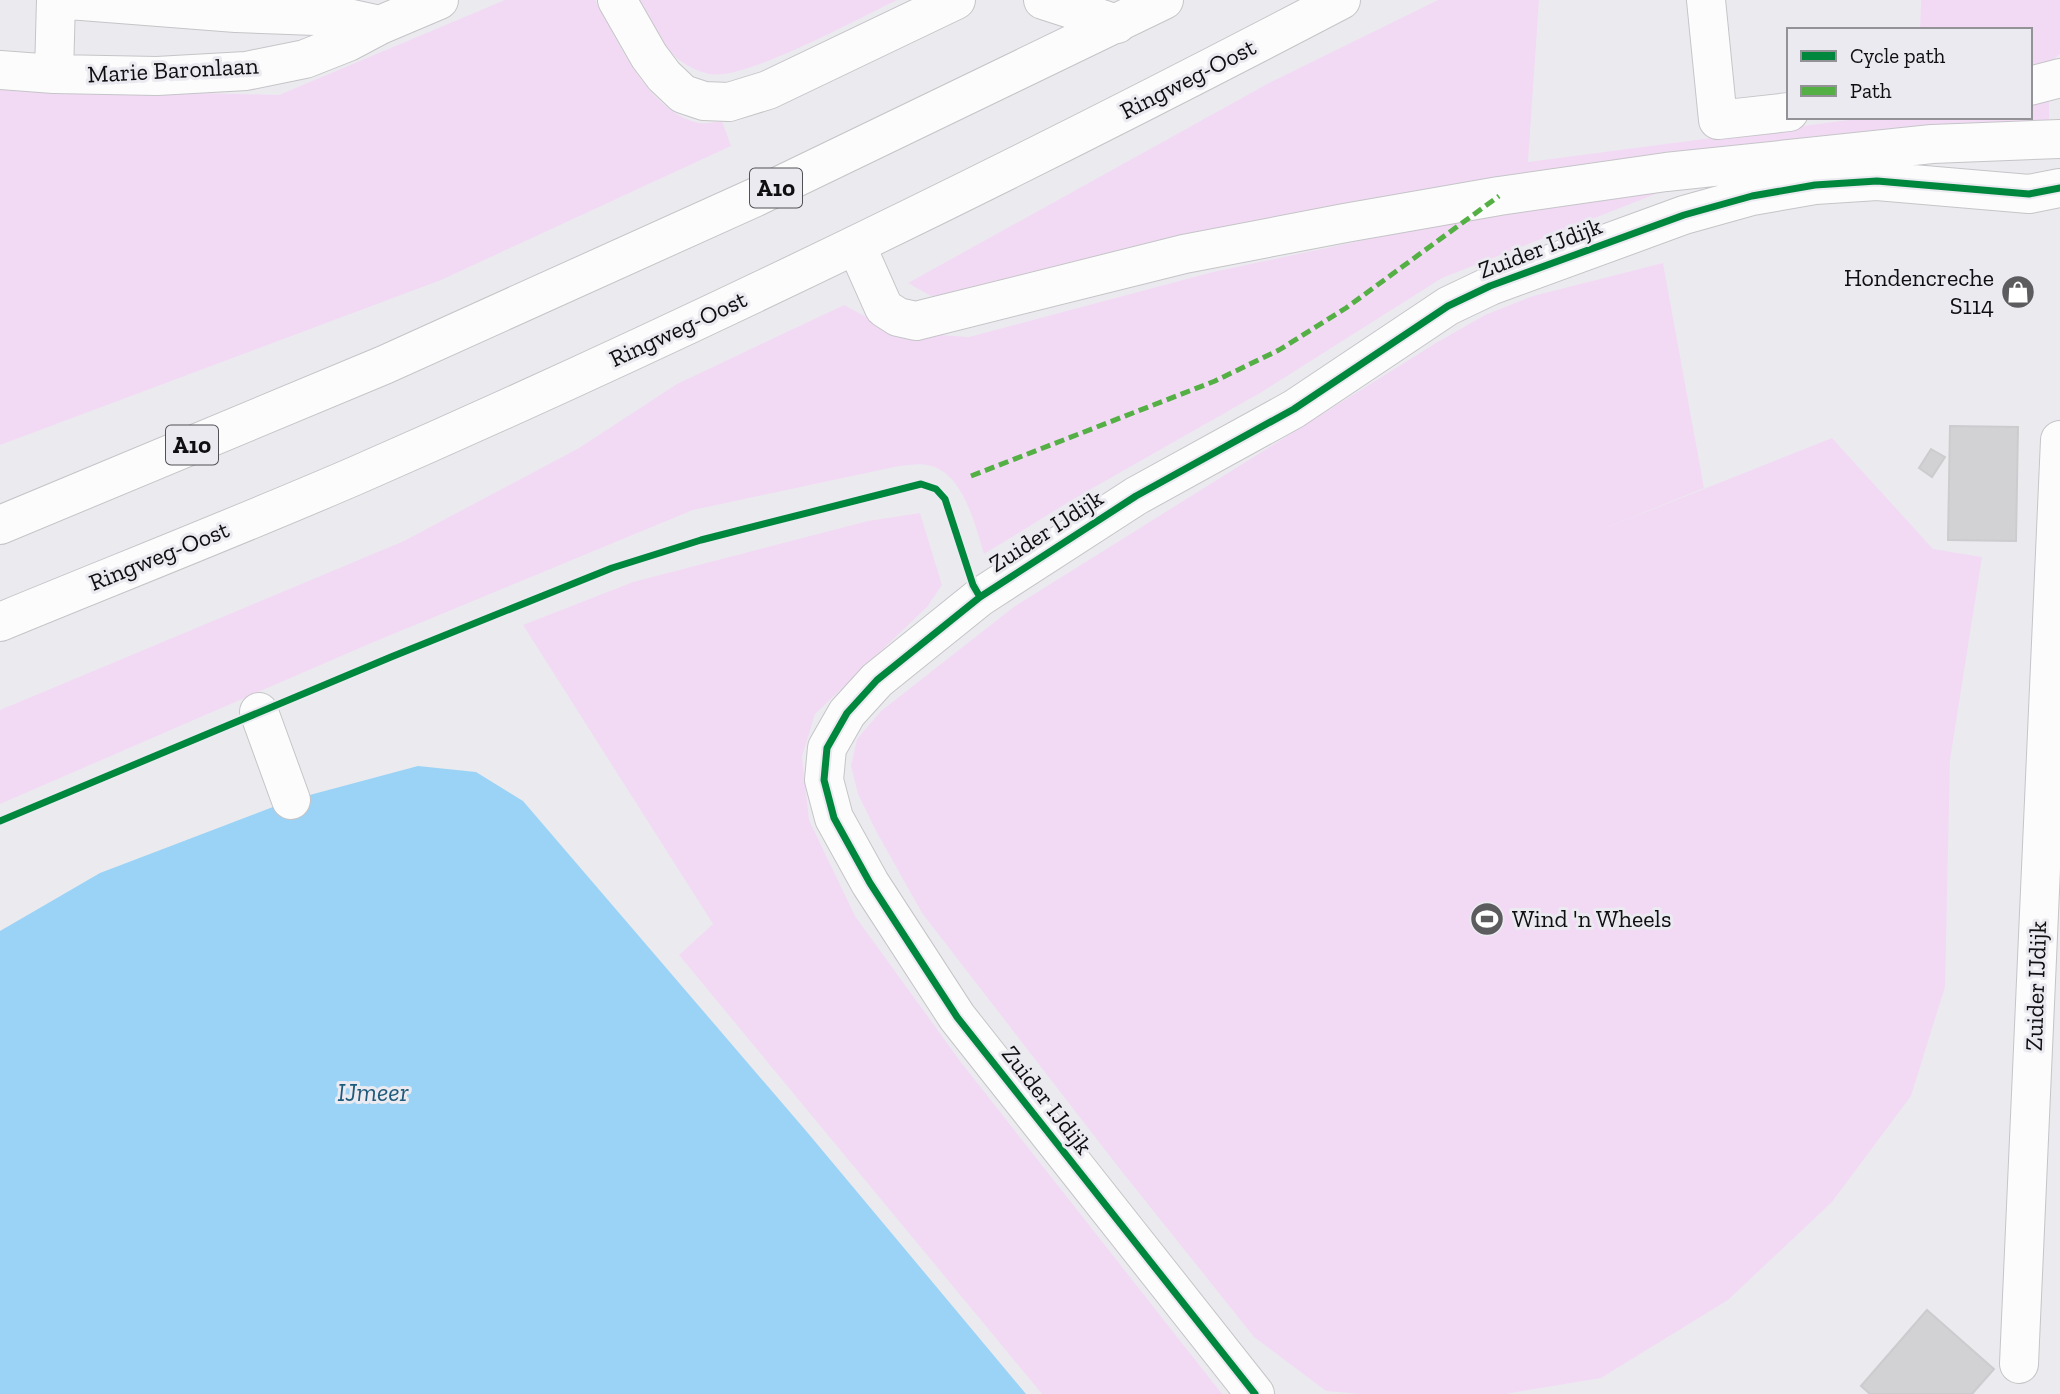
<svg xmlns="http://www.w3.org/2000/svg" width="2060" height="1394" font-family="'Zilla Slab',serif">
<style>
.green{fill:#f2daf5}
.water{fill:#9ad3f6}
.building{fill:#d2d2d5;stroke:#cccccf;stroke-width:2}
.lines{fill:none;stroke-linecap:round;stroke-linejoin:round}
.minor-casing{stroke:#c5c5c8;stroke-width:40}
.highway-casing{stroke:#c5c5c8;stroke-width:40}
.minor{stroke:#fcfcfd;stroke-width:38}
.highway{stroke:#fcfcfd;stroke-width:38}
.quiet{stroke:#54b044;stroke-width:5;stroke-dasharray:10 5;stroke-linecap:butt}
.cycleway-casing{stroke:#eaeaf0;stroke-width:11}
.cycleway{stroke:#00873e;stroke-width:7}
.labels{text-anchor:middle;stroke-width:6;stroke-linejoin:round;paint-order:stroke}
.shield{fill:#eaeaf0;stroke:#515154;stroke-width:2}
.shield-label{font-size:23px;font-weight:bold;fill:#0f0f11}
.street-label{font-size:24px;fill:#0f0f11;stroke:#eaeaf0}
.poi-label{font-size:24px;fill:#0f0f11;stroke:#eaeaf0;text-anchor:end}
.water-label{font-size:26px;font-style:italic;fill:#1e5a7b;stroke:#eaeaf0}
</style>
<rect width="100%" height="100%" fill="#ebebef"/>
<!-- green -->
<path class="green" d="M 505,0 L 595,0 C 618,41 646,108 695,122 C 703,125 714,122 722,121 L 731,146 L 441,280 L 0,445 L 0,88 L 279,95 Z
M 638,0 L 897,0 C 861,17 745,81 710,74 C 703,73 691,68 685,64 C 662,49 651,23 638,0 Z
M 1438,0 L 1539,0 L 1528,162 L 1872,117 L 2030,117 L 2030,102 L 2049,102 L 2049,124 L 973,295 L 931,296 L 908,283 L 1269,83 Z
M 1921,0 L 2060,0 L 2060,54 L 2044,67 L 2030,69 L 2030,30 L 1920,30 Z
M 1681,184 L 1442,278 L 1260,393 L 1077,497 L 984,554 C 975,525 963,471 927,465 C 919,463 908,465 899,466 L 693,510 L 369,644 L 0,804 L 0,710 L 404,541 L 579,448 L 677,384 L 844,305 L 894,332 L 969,337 L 1213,272 L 1511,209 Z
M 1663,263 L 1704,488 L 1593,533 L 1832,438 L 1933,549 L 1982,557 L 1950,760 L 1945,987 L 1911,1096 L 1832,1202 L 1728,1300 L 1601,1378 L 1505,1394 L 1362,1394 L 1326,1391 L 1254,1337 L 1119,1168 L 922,913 L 876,831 L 858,794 L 851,766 L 857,739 L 881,711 L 1015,606 L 1436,343 L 1485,315 L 1533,296 Z
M 920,513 L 942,585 L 927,607 L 815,714 L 802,757 L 809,820 L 855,916 L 960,1061 L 1222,1394 L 1042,1394 L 679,955 L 713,924 L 523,625 L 633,582 L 868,521 Z"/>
<!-- water -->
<path class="water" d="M 418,766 L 476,772 L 523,801 L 807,1132 L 1026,1394 L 0,1394 L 0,931 L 100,873 L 291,800 Z"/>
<!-- building -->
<path class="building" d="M 1950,426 L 2018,427 L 2016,541 L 1948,540 Z
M 1931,449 L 1945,457 L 1932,477 L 1919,468 Z
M 1927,1310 L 1994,1369 L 1972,1394 L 1870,1394 L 1861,1386 Z"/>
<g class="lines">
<!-- minor casing -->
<g class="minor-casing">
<path id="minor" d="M 69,0 L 236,13 L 343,17 L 380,25
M 617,0 L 649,56 L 664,76 L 683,94 L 704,101 L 729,102 L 768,90 L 956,0
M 1043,0 L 1117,24
M 1706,0 L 1718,120 L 1789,112
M 0,70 L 54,74 L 157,76 L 246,71 L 305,59 L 348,42 L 380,25 L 439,0
M 54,74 L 56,0
M 2030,86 L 2060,78
M 856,245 L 884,308 L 898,317 L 916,321 L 1184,254 L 1345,223 L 1499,196 L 1666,172 L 1932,144 L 2060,139
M 259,712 L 291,800
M 2019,1364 L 2060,440
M 1255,1394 L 957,1017 L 870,883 L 834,818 L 824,780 L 827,748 L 847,713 L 877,680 L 980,597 L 1136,496 L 1294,409 L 1448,306 L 1490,286 L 1684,215 L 1752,196 L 1815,185 L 1877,181 L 2029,194 L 2060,188"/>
</g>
<!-- highway casing -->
<g class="highway-casing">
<path id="highway" d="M 0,525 L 384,365 L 758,196 L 1164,0
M 0,622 C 119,573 239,526 357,475 C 691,329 1018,169 1341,0"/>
</g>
<!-- minor -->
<use href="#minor" class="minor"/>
<!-- highway -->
<use href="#highway" class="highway"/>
<!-- quiet -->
<path class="quiet" d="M 971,476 L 1215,381 L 1279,350 L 1346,308 L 1499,196"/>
<!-- cycleway casing -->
<g class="cycleway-casing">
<path id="cycleway" d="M 0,821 L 391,657 L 612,568 L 701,540 L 921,484 L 936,489 L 945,499 L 973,585 L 980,597
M 1255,1394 L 957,1017 L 870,883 L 834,818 L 824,780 L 827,748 L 847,713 L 877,680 L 980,597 L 1136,496 L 1294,409 L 1448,306 L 1490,286 L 1684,215 L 1752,196 L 1815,185 L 1877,181 L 2029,194 L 2060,188"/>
</g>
<!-- cycleway -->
<use href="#cycleway" class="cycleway"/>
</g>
<!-- icons -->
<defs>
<g id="shop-disc" transform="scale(1.75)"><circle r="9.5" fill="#5c5c5f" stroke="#eaeaf0"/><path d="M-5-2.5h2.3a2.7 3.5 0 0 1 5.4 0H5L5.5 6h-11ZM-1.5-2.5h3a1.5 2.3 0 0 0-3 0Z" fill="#fff"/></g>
<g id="stadium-disc" transform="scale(1.75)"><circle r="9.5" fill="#5c5c5f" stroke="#eaeaf0"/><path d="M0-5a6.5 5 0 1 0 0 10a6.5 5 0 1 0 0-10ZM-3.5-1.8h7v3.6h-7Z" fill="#fff"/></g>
</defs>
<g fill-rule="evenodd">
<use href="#shop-disc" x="2018" y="292"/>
<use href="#stadium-disc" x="1487" y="919"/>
</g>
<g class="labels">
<!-- shield labels -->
<g class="shield">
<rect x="750" y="168.5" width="52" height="39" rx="5"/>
<rect x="166" y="425.5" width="52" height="39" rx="5"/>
</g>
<g class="shield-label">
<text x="776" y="196">A10</text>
<text x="192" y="453">A10</text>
</g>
<!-- street labels -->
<g class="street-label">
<text transform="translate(173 70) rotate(-3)" y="8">Marie Baronlaan</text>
<text transform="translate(1188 79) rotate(-27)" y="8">Ringweg-Oost</text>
<text transform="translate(1540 248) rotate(-21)" y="8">Zuider IJdijk</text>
<text transform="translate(678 329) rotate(-25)" y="8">Ringweg-Oost</text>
<text transform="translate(1046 531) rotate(-33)" y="8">Zuider IJdijk</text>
<text transform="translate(159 556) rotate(-22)" y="8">Ringweg-Oost</text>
<text transform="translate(2036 986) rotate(-88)" y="8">Zuider IJdijk</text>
<text transform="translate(1047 1100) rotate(52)" y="8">Zuider IJdijk</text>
</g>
<!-- poi labels -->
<g class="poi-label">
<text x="1994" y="286">Hondencreche<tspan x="1994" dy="28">S114</tspan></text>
<text x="1512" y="927" text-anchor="start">Wind 'n Wheels</text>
</g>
<!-- water labels -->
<g class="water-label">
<text x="373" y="1101">IJmeer</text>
</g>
</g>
<!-- legend -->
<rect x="1787" y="28" width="245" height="91" fill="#eaeaf0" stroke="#929297" stroke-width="2"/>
<rect x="1801" y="51" width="35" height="10" fill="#00873e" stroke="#929297" stroke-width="2"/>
<text x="1850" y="63" font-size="21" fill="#0f0f11">Cycle path</text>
<rect x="1801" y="86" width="35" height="10" fill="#54b044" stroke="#929297" stroke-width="2"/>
<text x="1850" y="98" font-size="21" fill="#0f0f11">Path</text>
</svg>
